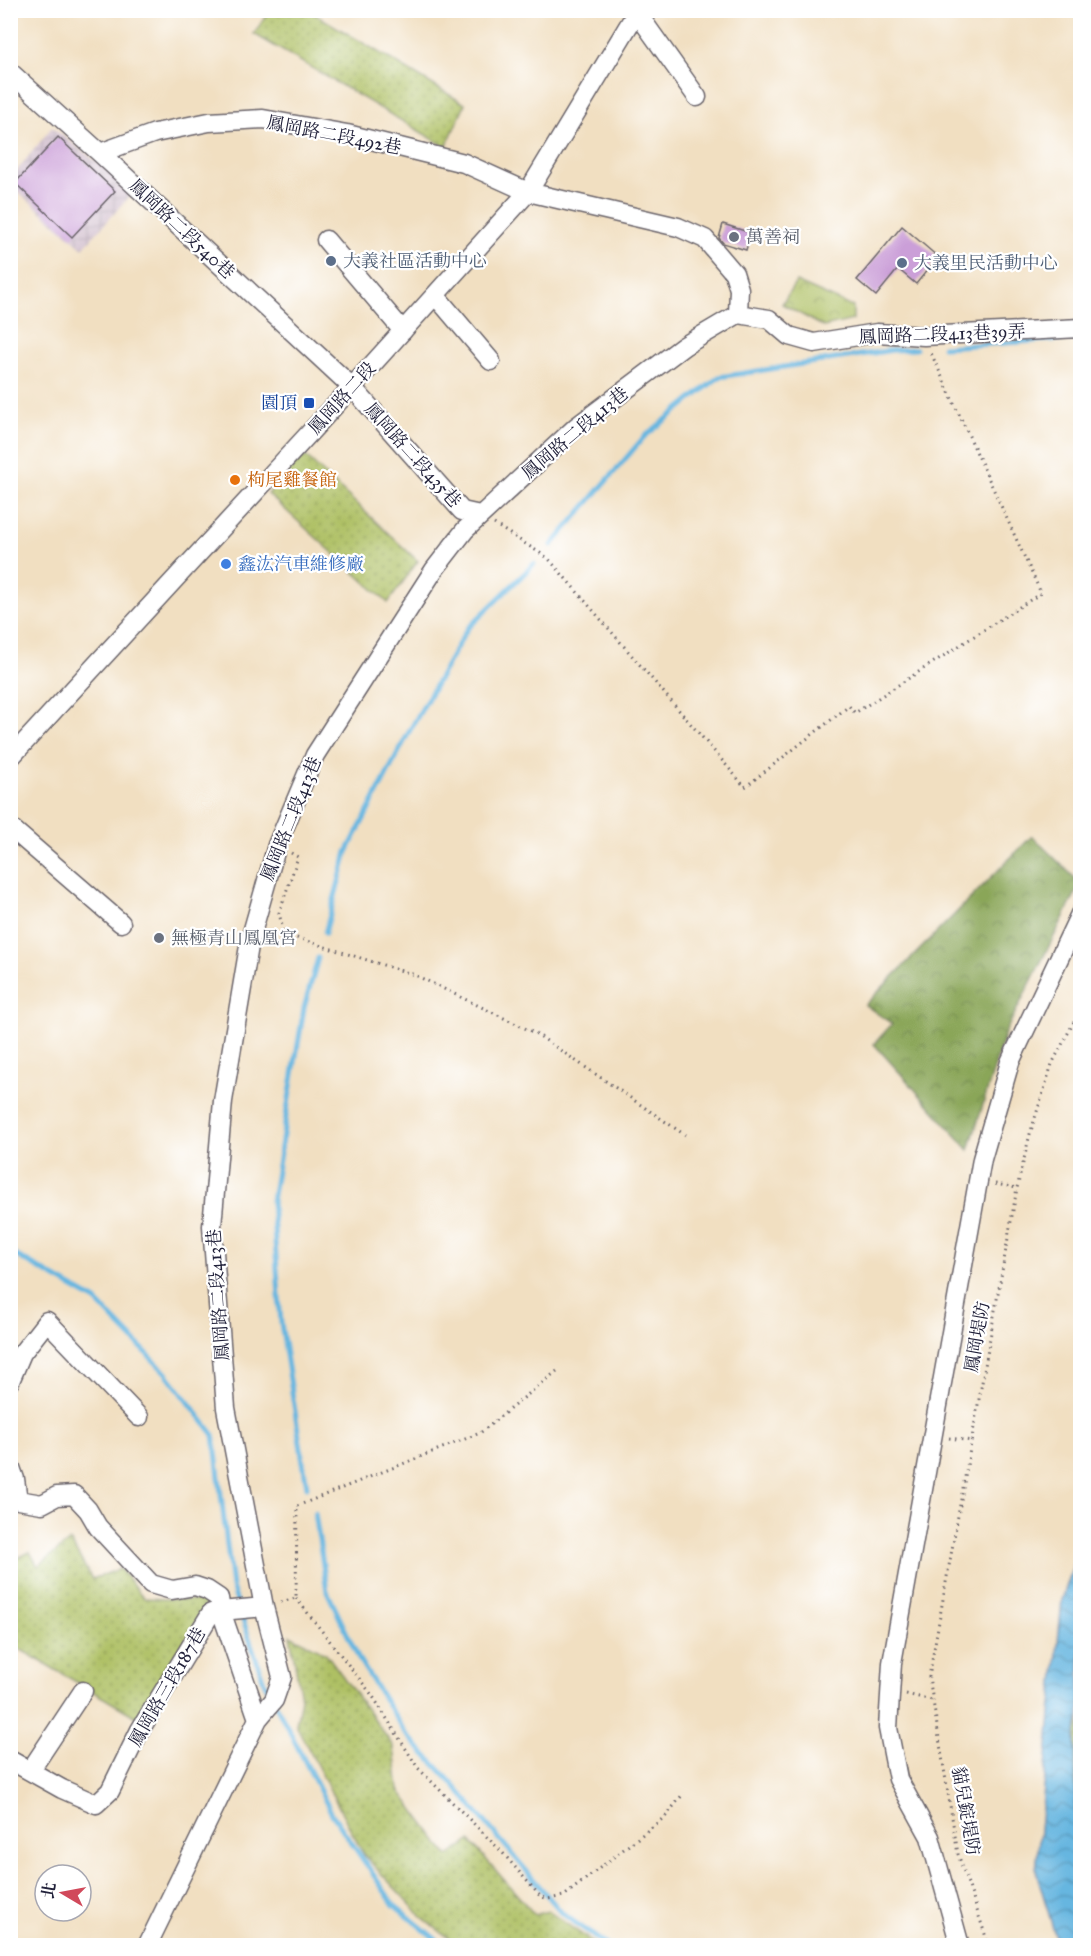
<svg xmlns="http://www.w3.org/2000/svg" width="1091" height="1956" font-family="'IM FELL Great Primer','Noto Serif TC',serif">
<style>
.industrial{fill:url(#industrial-grid)}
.grass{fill:url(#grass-dots);stroke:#68714f;stroke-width:1.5}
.forest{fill:url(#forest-crowns);stroke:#56644a;stroke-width:1.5}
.park{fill:url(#park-crowns);stroke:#68714f;stroke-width:1.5}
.water{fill:url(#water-waves);stroke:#446c8e;stroke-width:1.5}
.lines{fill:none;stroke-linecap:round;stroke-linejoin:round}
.stream{stroke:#66b6e0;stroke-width:5}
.building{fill:#cb9fd8}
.minor-casing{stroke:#6a646a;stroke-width:21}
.path{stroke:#6a646a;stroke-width:3;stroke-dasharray:1.5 4.5;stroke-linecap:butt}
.minor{stroke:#fff;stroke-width:18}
.worship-dot{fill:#6b7280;stroke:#fff;stroke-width:2}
.service-dot{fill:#5c6f8a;stroke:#fff;stroke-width:2}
.transit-dot{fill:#1a4fb4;stroke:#fff;stroke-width:2}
.food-dot{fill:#e8710a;stroke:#fff;stroke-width:2}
.shop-dot{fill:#3f7fe0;stroke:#fff;stroke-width:2}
.labels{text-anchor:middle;stroke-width:4.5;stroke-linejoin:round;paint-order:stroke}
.street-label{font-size:18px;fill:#22223b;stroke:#fff}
.worship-label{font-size:18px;fill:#5b616d;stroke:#fff;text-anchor:start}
.service-label{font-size:18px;fill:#4e5e75;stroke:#fff;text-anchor:start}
.transit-label{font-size:18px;fill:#164399;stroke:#fff;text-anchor:end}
.food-label{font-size:18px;fill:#c56008;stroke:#fff;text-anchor:start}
.shop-label{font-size:18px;fill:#366cbe;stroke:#fff;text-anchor:start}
</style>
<defs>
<pattern id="industrial-grid" width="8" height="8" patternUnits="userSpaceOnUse" patternTransform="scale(1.5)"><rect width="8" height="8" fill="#d0bdcc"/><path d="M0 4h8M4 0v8" fill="none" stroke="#b2a2b0"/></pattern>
<pattern id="grass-dots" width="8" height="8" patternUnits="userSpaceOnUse" patternTransform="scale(1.5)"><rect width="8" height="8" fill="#aec063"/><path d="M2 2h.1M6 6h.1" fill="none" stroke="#8d9c53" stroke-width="1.8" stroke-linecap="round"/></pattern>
<pattern id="forest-crowns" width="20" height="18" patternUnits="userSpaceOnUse" patternTransform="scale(1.5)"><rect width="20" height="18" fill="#8aa659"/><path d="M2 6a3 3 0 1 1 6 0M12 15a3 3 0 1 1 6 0" fill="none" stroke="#70874b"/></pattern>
<pattern id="park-crowns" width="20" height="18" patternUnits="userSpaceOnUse" patternTransform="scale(1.5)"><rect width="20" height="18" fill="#aec063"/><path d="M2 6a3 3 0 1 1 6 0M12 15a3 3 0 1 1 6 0" fill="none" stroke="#8d9c53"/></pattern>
<pattern id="water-waves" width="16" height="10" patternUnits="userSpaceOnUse" patternTransform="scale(1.5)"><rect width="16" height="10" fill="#66b6e0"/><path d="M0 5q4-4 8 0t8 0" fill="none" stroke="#5494b7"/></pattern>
</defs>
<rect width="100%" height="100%" fill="#fff"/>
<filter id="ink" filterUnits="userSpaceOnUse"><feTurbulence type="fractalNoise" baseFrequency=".0167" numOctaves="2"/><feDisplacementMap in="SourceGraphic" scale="12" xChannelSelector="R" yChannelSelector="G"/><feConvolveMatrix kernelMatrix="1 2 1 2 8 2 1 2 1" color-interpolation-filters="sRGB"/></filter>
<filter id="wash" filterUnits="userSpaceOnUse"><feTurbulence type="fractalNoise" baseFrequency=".008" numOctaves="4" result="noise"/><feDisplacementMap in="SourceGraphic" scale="24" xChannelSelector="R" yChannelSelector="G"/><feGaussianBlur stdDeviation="1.35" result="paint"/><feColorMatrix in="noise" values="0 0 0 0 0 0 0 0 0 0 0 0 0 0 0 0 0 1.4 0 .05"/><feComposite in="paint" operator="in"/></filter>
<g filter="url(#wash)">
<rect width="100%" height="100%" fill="#f1dfc1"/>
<!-- industrial -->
<path class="industrial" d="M 52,127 L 107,170 L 132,194 L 83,248 L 11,186 L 11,178 Z"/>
<!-- grass -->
<path class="grass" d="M 269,11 L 310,11 L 465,104 L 446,147 L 254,34 Z
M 304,455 L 418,561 L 388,603 L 268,494 Z
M 70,1541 L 92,1579 L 120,1569 L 144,1598 L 209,1601 L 138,1718 L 11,1644 L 10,1567 L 13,1560 L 30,1552 L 38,1566 Z
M 290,1635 L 326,1653 L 394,1747 L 399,1790 L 448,1856 L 470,1841 L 535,1915 L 548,1911 L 597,1945 L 457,1945 L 422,1917 L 364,1855 L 296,1725 L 301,1698 Z
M 1080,1716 L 1080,1880 L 1076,1869 L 1075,1736 Z"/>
<!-- forest -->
<path class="forest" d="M 1032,836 L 1080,883 L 1080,885 L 1005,1033 L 969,1150 L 874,1044 L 892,1024 L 865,1005 Z"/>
<!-- park -->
<path class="park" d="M 796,282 L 853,307 L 853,320 L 824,327 L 782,304 Z"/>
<!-- water -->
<path class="water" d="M 1080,1545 L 1080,1716 L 1075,1736 L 1076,1869 L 1080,1880 L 1080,1945 L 1058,1945 L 1036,1871 L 1062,1600 Z"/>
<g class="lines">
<!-- stream -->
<path class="stream" d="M 943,347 L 1080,338
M 552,545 L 644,437 L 719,377 L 893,350 L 916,349
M 325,933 L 347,852 L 410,730 L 467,629 L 534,564
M 10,1252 L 96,1301 L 166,1373 L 214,1435 L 232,1587 L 264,1682 L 270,1694
M 307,1487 L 281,1323 L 272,1201 L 304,1008 L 318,958
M 315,1513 L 327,1591 L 360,1661 L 406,1734 L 453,1784 L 563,1914 L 608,1946
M 276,1705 L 332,1814 L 394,1905 L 444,1946"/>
</g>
<g id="blocks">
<!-- building -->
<path class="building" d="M 58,137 L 115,191 L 72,237 L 15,183 Z
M 723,224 L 751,233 L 746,250 L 723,243 L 719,238 Z
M 902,226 L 938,257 L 916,284 L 898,269 L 876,296 L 857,280 Z"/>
</g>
</g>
<g filter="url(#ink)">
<use href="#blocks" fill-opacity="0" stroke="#6a646a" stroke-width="1.5"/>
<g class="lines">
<!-- minor casing -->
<g class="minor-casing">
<path id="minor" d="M 635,10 L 697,97
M 10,72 L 100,153 L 352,387 L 462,511 L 480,515
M 100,153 L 155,133 L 209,122 L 263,119 L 347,134 L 464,163 L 528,192 L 678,227 L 705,239 L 734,273 L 739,289 L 738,314
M 326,240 L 403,331
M 435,295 L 491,361
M 738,314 L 769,319 L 789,336 L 814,343 L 877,333 L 924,336 L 1080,328
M 10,758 L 352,387 L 528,192 L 638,10
M 10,827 L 121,923
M 10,1381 L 22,1353 L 47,1321 L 139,1417
M 10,1465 L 15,1479 L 18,1500 L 42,1504 L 57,1496 L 74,1495 L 88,1510 L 98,1527 L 151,1584 L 172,1590 L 195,1586 L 207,1590 L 219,1598 L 221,1611 L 264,1607
M 10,1760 L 62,1789 L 96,1804 L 110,1791 L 140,1730 L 211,1613 L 221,1611 L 258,1719
M 30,1771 L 83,1691
M 147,1946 L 258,1719 L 274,1700 L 282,1677 L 264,1607 L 226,1408 L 212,1226 L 223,1101 L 250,940 L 277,845 L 315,755 L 434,570 L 465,530 L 576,427 L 684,346 L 738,314
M 960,1946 L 930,1837 L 898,1779 L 888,1728 L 892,1663 L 982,1159 L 1010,1062 L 1080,914"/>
</g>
<!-- path -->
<path class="path" d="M 494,524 L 548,558 L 745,787 L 849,706 L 855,713 L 1041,593 L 931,353
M 291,853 L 298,857 L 279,913 L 284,934 L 415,975 L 535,1033 L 685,1135
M 995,1184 L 1017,1188
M 949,1438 L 972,1441
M 296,1598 L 372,1695 L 418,1768 L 502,1852 L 540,1896 L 548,1899 L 564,1896 L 666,1816 L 683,1794
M 281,1602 L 296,1598 L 297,1506 L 480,1433 L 557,1371
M 906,1694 L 932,1700
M 989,1946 L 958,1854 L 929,1677 L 1017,1188 L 1030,1134 L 1052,1064 L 1080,1010"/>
<!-- minor -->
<use href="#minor" class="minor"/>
</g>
</g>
<!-- markers -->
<g class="worship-dot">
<circle cx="734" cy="237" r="6"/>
<circle cx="159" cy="938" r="6"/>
</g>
<g class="service-dot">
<circle cx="331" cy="261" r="6"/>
<circle cx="902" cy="263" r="6"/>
</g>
<rect class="transit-dot" x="303" y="397" width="12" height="12" rx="3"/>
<circle class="food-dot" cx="235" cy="480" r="6"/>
<circle class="shop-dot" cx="226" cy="564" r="6"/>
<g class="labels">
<!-- street labels -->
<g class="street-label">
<text transform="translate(334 135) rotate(11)" y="6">鳳岡路二段492巷</text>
<text transform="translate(182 229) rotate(43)" y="6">鳳岡路二段540巷</text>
<text transform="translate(942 334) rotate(-2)" y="6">鳳岡路二段413巷39弄</text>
<text transform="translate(342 398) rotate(-48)" y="6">鳳岡路二段</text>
<text transform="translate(575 433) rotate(-40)" y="6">鳳岡路二段413巷</text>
<text transform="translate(413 455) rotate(48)" y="6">鳳岡路二段435巷</text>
<text transform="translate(291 819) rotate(-68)" y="6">鳳岡路二段413巷</text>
<text transform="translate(218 1295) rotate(-94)" y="6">鳳岡路二段413巷</text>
<text transform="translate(977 1337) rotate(-80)" y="6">鳳岡堤防</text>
<text transform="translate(167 1687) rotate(-60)" y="6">鳳岡路三段187巷</text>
<text transform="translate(966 1811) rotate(80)" y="6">貓兒錠堤防</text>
</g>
<!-- worship labels -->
<g class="worship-label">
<text x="746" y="243">萬善祠</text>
<text x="171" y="944">無極青山鳳凰宮</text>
</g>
<!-- service labels -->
<g class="service-label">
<text x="343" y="267">大義社區活動中心</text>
<text x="914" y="269">大義里民活動中心</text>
</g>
<!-- transit labels -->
<g class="transit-label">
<text x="297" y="409">園頂</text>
</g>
<!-- food labels -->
<g class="food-label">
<text x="247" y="486">枸尾雞餐館</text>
</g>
<!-- shop labels -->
<g class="shop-label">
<text x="238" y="570">鑫汯汽車維修廠</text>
</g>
</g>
<!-- margin -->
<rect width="1091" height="1956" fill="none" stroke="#fff" stroke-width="36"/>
<!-- north arrow -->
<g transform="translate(63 1893) rotate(280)"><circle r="28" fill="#ffffff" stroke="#a7a7b1" stroke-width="1.5"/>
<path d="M0-4.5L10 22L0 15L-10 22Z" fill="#d1495b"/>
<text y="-9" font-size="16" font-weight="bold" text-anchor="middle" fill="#22223b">北</text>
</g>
</svg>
